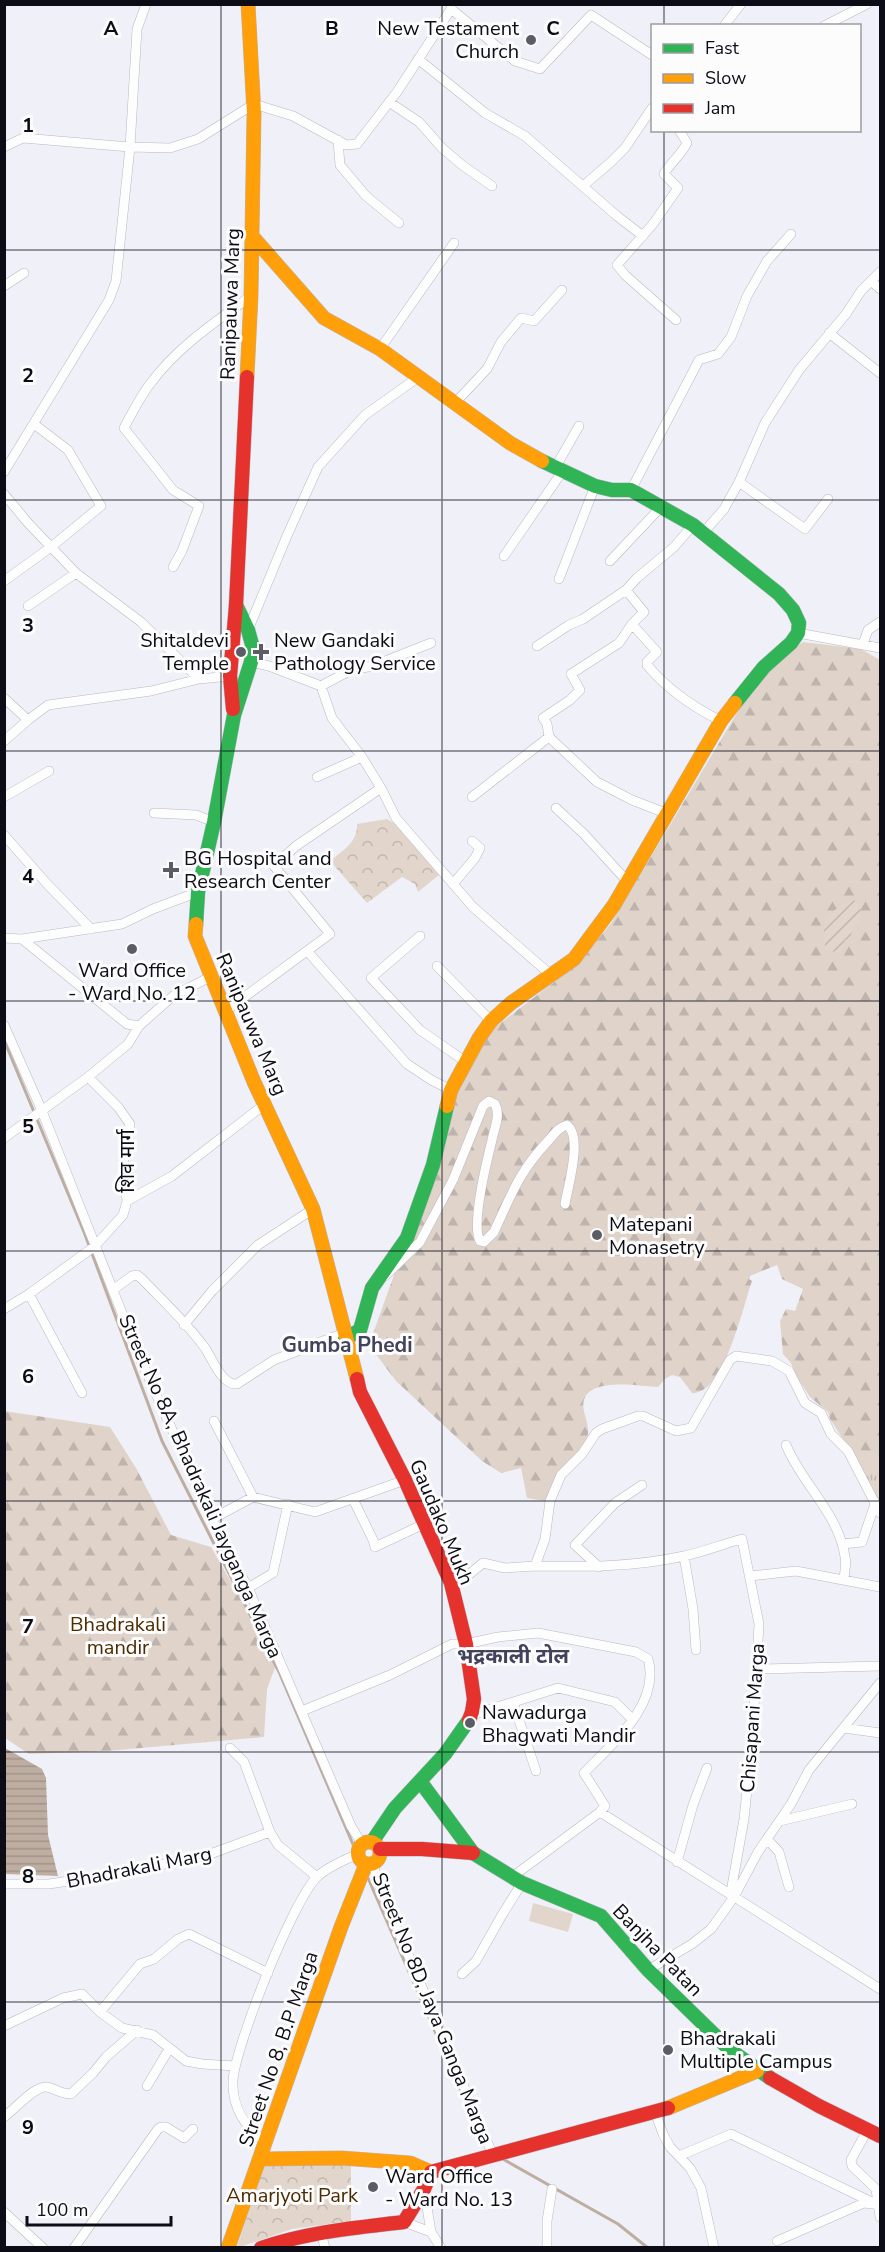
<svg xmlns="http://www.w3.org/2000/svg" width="885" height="2252" font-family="'Nunito Sans','Noto Sans Devanagari',sans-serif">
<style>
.grass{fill:url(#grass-tufts)}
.forest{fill:url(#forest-firs)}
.park{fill:url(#park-crowns)}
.garden{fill:url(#garden-furrows)}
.pitch{fill:#e2d6cc}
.water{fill:url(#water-rules)}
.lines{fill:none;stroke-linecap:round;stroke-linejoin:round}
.stream{stroke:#beaea1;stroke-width:3}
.street-casing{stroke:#b8b8c2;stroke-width:10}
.fast-casing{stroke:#b8b8c2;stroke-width:15}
.slow-casing{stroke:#b8b8c2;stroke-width:15}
.jam-casing{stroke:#b8b8c2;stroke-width:15}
.street{stroke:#fdfdfe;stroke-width:9}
.fast{stroke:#30b455;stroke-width:14}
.slow{stroke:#ff9f0a;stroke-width:14}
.jam{stroke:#e5322d;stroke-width:14}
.grid{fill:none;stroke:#0c0c17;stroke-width:1.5;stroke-opacity:0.55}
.poi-dot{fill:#5c5c66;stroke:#fcfcfc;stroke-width:2}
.labels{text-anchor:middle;stroke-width:6;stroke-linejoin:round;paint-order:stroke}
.poi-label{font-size:20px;fill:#0c0c17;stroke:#fcfcfc;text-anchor:start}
.street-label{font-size:20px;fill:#0c0c17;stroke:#fcfcfc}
.park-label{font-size:20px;fill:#4c2b00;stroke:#fcfcfc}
.neighbourhood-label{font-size:21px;font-weight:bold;fill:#42425d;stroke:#fcfcfc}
.grid-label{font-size:20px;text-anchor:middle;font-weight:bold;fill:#0c0c17;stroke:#fcfcfc;stroke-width:6;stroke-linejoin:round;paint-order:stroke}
</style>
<defs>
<pattern id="grass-tufts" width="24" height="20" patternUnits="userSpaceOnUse" patternTransform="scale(1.5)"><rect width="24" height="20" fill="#e2d6cc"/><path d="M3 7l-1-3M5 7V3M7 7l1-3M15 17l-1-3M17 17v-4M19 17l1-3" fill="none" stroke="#c1b6ae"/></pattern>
<pattern id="forest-firs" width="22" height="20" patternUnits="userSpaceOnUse" patternTransform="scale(1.5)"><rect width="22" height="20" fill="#e0d3ca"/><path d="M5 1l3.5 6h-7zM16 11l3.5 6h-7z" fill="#bfb4ad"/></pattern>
<pattern id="park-crowns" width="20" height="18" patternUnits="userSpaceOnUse" patternTransform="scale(1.5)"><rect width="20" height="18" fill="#e2d6cc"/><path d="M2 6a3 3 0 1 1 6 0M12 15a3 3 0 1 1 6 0" fill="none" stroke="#c1b6ae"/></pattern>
<pattern id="garden-furrows" width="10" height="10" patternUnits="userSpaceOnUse" patternTransform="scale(1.5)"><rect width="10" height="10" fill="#e2d6cc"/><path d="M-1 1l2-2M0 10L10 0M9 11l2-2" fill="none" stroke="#c1b6ae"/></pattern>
<pattern id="water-rules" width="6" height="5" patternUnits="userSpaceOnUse" patternTransform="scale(1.5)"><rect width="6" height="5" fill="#beaea1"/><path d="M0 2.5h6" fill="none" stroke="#a2948a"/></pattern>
</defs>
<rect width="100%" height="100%" fill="#f0f1f8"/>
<!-- grass -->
<path class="grass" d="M 851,1449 L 870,1451 L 880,1458 L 880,1510 Z"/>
<!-- forest -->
<path class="forest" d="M 803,642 L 861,649 L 880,660 L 880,1458 L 870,1451 L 855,1450 L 848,1447 L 830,1419 L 828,1412 L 810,1397 L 795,1374 L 791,1363 L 783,1354 L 780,1321 L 786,1309 L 795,1311 L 803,1289 L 782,1279 L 777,1265 L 750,1276 L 749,1279 L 752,1281 C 743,1306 724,1395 692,1393 L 680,1377 L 672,1375 L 665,1379 L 658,1387 C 637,1386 576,1374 584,1412 C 587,1422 591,1433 585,1444 C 580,1453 569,1460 563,1468 C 556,1478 551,1490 545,1501 L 527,1498 L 521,1468 L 501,1473 L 482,1461 L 396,1381 L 369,1345 L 435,1160 L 452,1093 L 486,1034 L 578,964 L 612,922 L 750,691 L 786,654 Z
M 4,1411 L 110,1427 L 136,1468 L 171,1535 L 211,1547 L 277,1662 L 267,1689 L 264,1737 L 107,1751 L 29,1754 L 5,1738 Z"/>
<!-- park -->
<path class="park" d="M 387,819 L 397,825 L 439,875 L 418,892 L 415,884 L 402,877 L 367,903 L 330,861 C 343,850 358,842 357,824 Z
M 351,2161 L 351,2221 L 292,2229 L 240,2247 L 237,2246 L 265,2164 Z"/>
<!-- garden -->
<path class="garden" d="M 851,900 L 857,901 L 861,911 L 858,925 L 854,925 L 849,941 L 845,940 L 841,953 L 826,950 C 820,923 827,912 851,900 Z"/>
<!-- pitch -->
<path class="pitch" d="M 533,1903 L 573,1914 L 568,1932 L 529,1921 Z"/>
<!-- water -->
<path class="water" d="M 5,1748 L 42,1769 L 46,1778 L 48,1835 L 58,1876 L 5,1874 Z"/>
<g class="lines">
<!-- stream -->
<path class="stream" d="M 4,1040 L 84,1232 L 162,1441 L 279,1672 L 361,1863
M 368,1878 L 478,2130
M 501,2158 L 618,2224 L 648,2248"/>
<!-- street casing -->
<g class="street-casing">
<path id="street" d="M 451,9 L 515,61 L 540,69 L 591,15 L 652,55
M 724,26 L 741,4
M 824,26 L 867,4
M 418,59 L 485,113 L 525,136 L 617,216 L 643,236
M 389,102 L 419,122 L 442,148 L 462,165 L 492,186
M 338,140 L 340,165 L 366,196 L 399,223
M 4,147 L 23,138 L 130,147 L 170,148 L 198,139 L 254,104 L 293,116 L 346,145 L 357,144 L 397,92 L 451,9 L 451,4
M 583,186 L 611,162 L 625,148 L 652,108
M 871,281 L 880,289
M 4,286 L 24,273
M 676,320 L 625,275 L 617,265 L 653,224 L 678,188 L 664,174 C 671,162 681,155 687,143 L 679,130
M 829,333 L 880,373
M 380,349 L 454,243
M 454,404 L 487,369 L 501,342 L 521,318 L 534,321 L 562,290
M 555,468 L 579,426
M 4,472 L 109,300 L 116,281 L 130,147 L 137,29 L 146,4
M 739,482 L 805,529 L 828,499
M 631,490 L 699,360 L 718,354 L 731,337 L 747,296 L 767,261 L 791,234
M 4,494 L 28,523 L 76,573 L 141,622 L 199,679
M 704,532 L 724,509 L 739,482 L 765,423 L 799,370 L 846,314 L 861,291 L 880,272
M 504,556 L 562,472
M 610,561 L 661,507
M 173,567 L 182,551 L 199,506 L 173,490 L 124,428 C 132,413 140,397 150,384 C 176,348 215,322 251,296
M 559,579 L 595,486
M 4,581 L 51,547 L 101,506 L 68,450 L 34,424
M 626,590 L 644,612 L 632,624 L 657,652 L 647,662 L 647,665 C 667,689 693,707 721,721
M 28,606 L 76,573
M 248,630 L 286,538 L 318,467 L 365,415 L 420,376
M 798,633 L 880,648
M 863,644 L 868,630 L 880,622
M 537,646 L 569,625 L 583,619 L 626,590 L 637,578 L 674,547 L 693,525
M 251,662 L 269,666 L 321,686 L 351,670 L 373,666 L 431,643
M 321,686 L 332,718 L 362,757 L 381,788 L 396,818 L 473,907 L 551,975
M 4,698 L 28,720 L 4,741
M 28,720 L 48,705 L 151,691 L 199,679 L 230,676
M 549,737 L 547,724 L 543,718 L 570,700 L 580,690 L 571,674 L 619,643 L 632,624
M 317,777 L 362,757
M 4,797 L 49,771
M 472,797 L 549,737 L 597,782 L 632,800 L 668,814
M 556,808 L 584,834 L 627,881
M 154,813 L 196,815 L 214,822
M 4,835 L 48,885 L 91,929
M 453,884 L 475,858 L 480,848 L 472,841
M 420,936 L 371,978 L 420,1030 L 466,1062
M 4,938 L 22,939 L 122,924 L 153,909 L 198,892
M 22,939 L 127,1024 L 139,1026
M 308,952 L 407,1064 L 433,1081 L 451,1090
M 437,966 L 491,1021
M 224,1012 L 330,934 L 274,866 L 296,846 L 381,788
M 4,1025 L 42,1111 L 139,1356 L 212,1519 L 248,1588 L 351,1826 L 362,1844
M 4,1138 L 88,1077 L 128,1044 L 139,1026 L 173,996 L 210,977
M 127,1201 L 172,1176 L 265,1104
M 385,1276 L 420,1242 L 453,1180 L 483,1106 L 489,1101 L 495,1104 C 501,1115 494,1129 492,1140 C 487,1160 471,1225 480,1241 L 484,1242 L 494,1232 C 511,1195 520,1170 549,1140 C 554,1134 559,1127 567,1125 C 583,1137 568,1186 565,1204
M 114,1289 L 132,1276 L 137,1275 L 142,1279 C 163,1301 187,1323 205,1348 C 212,1358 222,1386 237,1384 L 274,1360 L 344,1333
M 29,1294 L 82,1393
M 4,1309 L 29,1294 L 95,1246 L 123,1215 L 127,1201 L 123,1164 L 130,1124 L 118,1107 L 88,1077
M 184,1325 L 212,1291 L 258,1245 L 313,1209
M 214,1421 L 253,1497
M 786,1445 C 802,1484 839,1514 845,1557 C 847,1564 844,1573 844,1580
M 353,1499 L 373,1540 L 375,1547 L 424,1524
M 212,1519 L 253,1497 L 315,1512 L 405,1480
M 842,1544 L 862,1542 L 875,1504
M 684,1556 L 693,1609 L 696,1650
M 535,1566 C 585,1567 635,1567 684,1556 C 703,1552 723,1544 742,1539 L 759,1624 L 752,1742 L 744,1819 L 732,1886 L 734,1897
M 599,1567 L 575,1545 L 615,1503 L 642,1485
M 750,1576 L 796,1571 L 880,1587
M 451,1583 L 467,1576 L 483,1563 L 505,1568 L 535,1566 L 545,1539 L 550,1501 L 561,1475 L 582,1454 L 596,1433 L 602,1429 L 638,1416 L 643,1416 L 676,1431 L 691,1428 L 730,1360 L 736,1356 L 772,1361 L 789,1371 L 805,1403 L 821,1413 L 831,1434 L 848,1451 L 880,1513
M 248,1588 L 273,1573 L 288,1504
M 758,1669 L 880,1666
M 513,1702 L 536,1771
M 302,1711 L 390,1675 L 452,1644 L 466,1644 L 498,1637 L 538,1633 L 636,1652 L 648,1659 C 661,1704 612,1744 584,1773 L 605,1806 L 600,1812 L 512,1877
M 472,1715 L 558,1688 L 615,1702 L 633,1720
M 844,1728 L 880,1733
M 230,1748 L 244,1762 L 270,1832 L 278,1845 L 317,1877
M 600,1812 L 880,1989
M 780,1821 L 852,1804
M 767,1839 L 779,1852 L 789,1887
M 677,1862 L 693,1805 L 707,1768
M 373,1864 L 380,1888 L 492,2153
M 4,1884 L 49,1884 L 133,1871 L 213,1853 L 270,1832
M 648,1970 L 692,1944 L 711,1929 L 734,1897 L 758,1852 L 791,1804 L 809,1770 L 880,1683
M 462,1974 L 476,1961 L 502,1915 L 522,1883
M 100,2012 L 140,1964 L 154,1959 L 178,1939 L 189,1934 L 268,1973
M 4,2026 L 63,1998 L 82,1994 L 100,2012 L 122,2028 L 153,2035 L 186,2061 L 202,2064 L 235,2066
M 147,2086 L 169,2049
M 655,2112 L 663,2134 L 670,2147 L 690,2168 L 701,2188 L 714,2248
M 4,2117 C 15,2109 35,2085 47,2087 C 56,2089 61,2094 71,2094 L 93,2073 L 106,2057 L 137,2030
M 868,2129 L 851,2160 L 852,2166 L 876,2189 L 880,2217
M 266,2142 C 245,2128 232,2107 233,2081 C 234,2049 294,1897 318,1876 C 329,1866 345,1860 358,1854
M 679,2156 L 731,2134 L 880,2206
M 424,2189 L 431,2232
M 4,2212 L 43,2248
M 404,2222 L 431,2232 L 441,2248
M 321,2232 L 325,2248
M 777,2241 L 864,2203 L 873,2204
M 74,2248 L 158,2129 L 161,2127 L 166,2127 L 184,2138 L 193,2129
M 547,2248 L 547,2221 L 552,2189"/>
</g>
<!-- fast casing -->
<g class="fast-casing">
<path id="fast" d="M 542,461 L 595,486 L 612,490 L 631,490 L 693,525 L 779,594 L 793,610 L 799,623 L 798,633 L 791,643 L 764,667 L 735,703
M 196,924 L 198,892 L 214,822 L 234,715 L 251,662 L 253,648 L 248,630 L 236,605
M 345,1339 L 360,1330 L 372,1288 L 407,1238 L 433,1165 L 447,1106
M 420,1781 L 473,1853 L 522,1883 L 601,1916 L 648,1970 L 730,2050 L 770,2078
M 372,1842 L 395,1808 L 445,1754 L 469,1720"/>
</g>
<!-- slow casing -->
<g class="slow-casing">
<path id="slow" d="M 252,236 L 324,318 L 380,349 L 510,443 L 542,461
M 247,377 L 251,296 L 254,113 L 248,4
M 196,924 L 195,936 L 254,1082 L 313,1209 L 357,1379
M 447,1106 L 451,1090 L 479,1038 L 491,1021 L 511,1003 L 574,959 L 614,905 L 721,721 L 735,703
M358 1853a11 11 0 1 1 22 0a11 11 0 1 1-22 0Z
M 668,2108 L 757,2071
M 261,2159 L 341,2158 L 410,2163 L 431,2172
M 228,2248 L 341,1927 L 366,1864"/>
</g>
<!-- jam casing -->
<g class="jam-casing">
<path id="jam" d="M 233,709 L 230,676 L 236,605 L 247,377
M 357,1379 L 360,1392 L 405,1480 L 451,1583 L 466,1644 L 474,1699 L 472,1712 L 469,1720
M 380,1849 L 422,1849 L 473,1853
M 770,2078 L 819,2106 L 880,2136
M 261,2248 C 307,2232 355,2228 404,2222 L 424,2189 L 431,2172 L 668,2108"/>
</g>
<!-- street -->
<use href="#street" class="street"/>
<!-- fast -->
<use href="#fast" class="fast"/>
<!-- slow -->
<use href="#slow" class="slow"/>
<!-- jam -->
<use href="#jam" class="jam"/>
</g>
<!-- grid -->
<path class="grid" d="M 221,4 L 221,2248M 442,4 L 442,2248M 664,4 L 664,26M 664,130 L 664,2248M 4,250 L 880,250M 4,500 L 880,500M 4,751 L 880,751M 4,1001 L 880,1001M 4,1251 L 880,1251M 4,1501 L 880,1501M 4,1752 L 880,1752M 4,2002 L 880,2002"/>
<!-- markers -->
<g class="poi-dot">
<circle cx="531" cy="40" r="6"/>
<circle cx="241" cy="652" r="6"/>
<path d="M258 643h6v6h6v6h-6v6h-6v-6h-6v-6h6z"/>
<path d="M168 861h6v6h6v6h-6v6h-6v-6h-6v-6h6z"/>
<circle cx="132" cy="949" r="6"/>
<circle cx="597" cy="1235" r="6"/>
<circle cx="470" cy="1723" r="6"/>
<circle cx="668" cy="2050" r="6"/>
<circle cx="373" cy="2187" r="6"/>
</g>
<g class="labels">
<!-- poi labels -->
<g class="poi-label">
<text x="519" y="35" text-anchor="end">New Testament<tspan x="519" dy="23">Church</tspan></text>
<text x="229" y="647" text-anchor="end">Shitaldevi<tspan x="229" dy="23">Temple</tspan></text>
<text x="274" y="647">New Gandaki<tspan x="274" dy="23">Pathology Service</tspan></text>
<text x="184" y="865">BG Hospital and<tspan x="184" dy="23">Research Center</tspan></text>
<text x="132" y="977" text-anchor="middle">Ward Office<tspan x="132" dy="23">- Ward No. 12</tspan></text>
<text x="609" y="1231">Matepani<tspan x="609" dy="23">Monasetry</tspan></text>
<text x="482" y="1719">Nawadurga<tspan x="482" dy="23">Bhagwati Mandir</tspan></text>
<text x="680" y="2045">Bhadrakali<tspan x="680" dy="23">Multiple Campus</tspan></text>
<text x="385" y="2183">Ward Office<tspan x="385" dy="23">- Ward No. 13</tspan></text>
</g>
<!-- street labels -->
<g class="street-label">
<text transform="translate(230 304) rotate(-88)" y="7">Ranipauwa Marg</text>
<text transform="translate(252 1024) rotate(67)" y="7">Ranipauwa Marg</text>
<text transform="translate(127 1161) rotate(-90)" y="7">शिव मार्ग</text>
<text transform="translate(201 1486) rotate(66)" y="7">Street No 8A, Bhadrakali Jayganga Marga</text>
<text transform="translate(442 1522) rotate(67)" y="7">Gaudako Mukh</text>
<text transform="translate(752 1718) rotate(-86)" y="7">Chisapani Marga</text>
<text transform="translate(139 1867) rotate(-11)" y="7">Bhadrakali Marg</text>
<text transform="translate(658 1950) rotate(46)" y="7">Banjha Patan</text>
<text transform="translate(433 2008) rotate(68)" y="7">Street No 8D, Jaya Ganga Marga</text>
<text transform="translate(278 2049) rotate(-71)" y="7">Street No 8, B.P Marga</text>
</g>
<!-- park labels -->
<g class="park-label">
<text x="118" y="1631">Bhadrakali<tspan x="118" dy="23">mandir</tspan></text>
<text x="292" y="2202">Amarjyoti Park</text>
</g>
<!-- neighbourhood labels -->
<g class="neighbourhood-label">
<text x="347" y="1352">Gumba Phedi</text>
<text x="513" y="1663">भद्रकाली टोल</text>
</g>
</g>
<g class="grid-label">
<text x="111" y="35">A</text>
<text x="332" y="35">B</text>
<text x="553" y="35">C</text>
<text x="28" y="132">1</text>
<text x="28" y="382">2</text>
<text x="28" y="632">3</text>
<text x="28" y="883">4</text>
<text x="28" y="1133">5</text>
<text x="28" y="1383">6</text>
<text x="28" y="1633">7</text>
<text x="28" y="1883">8</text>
<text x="28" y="2134">9</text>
</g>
<!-- border -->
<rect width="885" height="2252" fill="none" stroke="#0c0c17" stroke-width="12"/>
<!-- legend -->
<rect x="651" y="24" width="210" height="108" fill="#fcfcfc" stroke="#9c9ca0" stroke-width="1.5"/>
<rect x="663" y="44" width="30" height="9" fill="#30b455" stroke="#9c9ca0" stroke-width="1.5"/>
<text x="705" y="54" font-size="18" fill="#0c0c17">Fast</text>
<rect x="663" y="74" width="30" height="9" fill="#ff9f0a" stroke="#9c9ca0" stroke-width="1.5"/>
<text x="705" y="84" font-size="18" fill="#0c0c17">Slow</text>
<rect x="663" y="104" width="30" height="9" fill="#e5322d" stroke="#9c9ca0" stroke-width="1.5"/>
<text x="705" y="114" font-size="18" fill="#0c0c17">Jam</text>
<!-- scale -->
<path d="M27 2216v9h144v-9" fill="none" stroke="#0c0c17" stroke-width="3"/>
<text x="36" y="2216" font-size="18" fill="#0c0c17" stroke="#fcfcfc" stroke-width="4.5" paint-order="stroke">100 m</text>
</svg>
